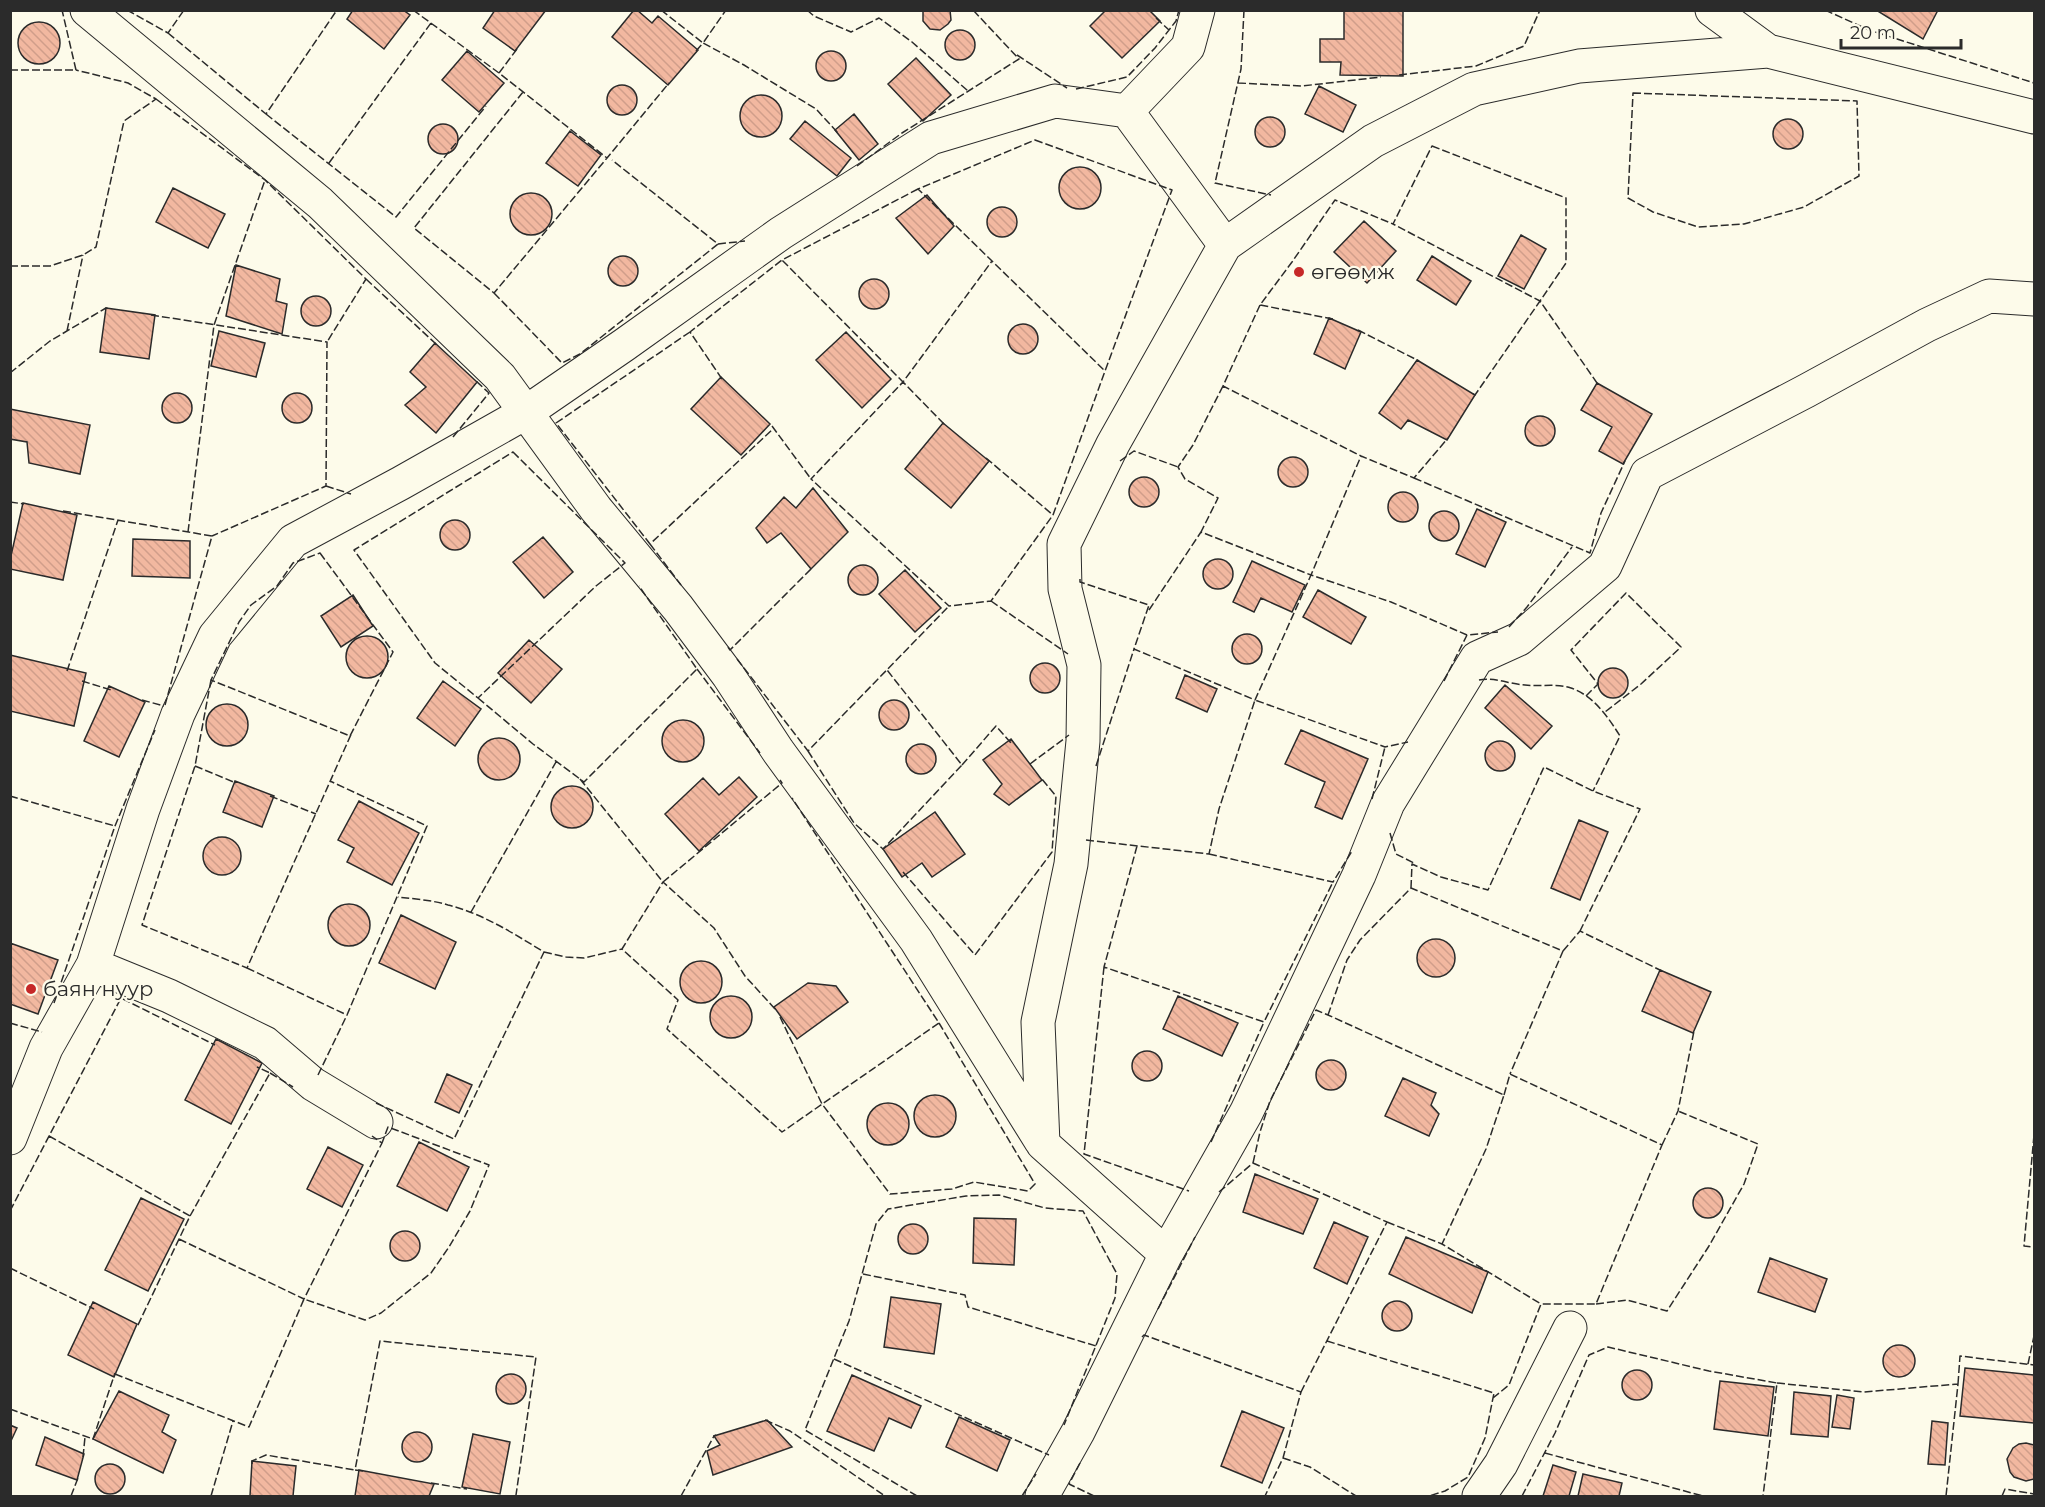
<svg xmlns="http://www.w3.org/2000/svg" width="2045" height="1507" font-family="Montserrat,sans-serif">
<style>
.building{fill:url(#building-back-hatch);stroke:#2b2b2b;stroke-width:1.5}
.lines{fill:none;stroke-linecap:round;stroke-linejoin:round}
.street-casing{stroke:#2b2b2b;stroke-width:35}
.street{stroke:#fdfbea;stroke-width:33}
.fence{stroke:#2b2b2b;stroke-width:1.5;stroke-dasharray:8 3;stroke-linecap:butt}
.poi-dot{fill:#c62828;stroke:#fdfbea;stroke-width:2}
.labels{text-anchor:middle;stroke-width:4.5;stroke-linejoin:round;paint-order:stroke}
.poi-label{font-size:21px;fill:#2b2b2b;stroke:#fdfbea;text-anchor:start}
</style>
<defs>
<pattern id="building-back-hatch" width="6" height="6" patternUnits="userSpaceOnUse" patternTransform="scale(1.5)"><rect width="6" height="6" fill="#f2b8a0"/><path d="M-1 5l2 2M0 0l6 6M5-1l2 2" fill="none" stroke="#d09e8a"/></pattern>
</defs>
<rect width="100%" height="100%" fill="#fdfbea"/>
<!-- building -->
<path class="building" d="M 353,10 L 403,10 L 410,15 L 384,49 L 347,19 Z
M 495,10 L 546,10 L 515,51 L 483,28 Z
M 634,10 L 637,10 L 652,23 L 658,16 L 698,50 L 668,85 L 612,37 Z
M 923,10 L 950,10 L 951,20 L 948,24 L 940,30 L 930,29 L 923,21 Z
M 1106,10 L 1149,10 L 1160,21 L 1122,58 L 1090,26 Z
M 1344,10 L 1403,10 L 1403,76 L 1340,75 L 1341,62 L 1320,62 L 1320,39 L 1344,39 Z
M 1876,10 L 1938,10 L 1923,39 Z
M18 43a21 21 0 1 1 42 0a21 21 0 1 1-42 0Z
M945 45a15 15 0 1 1 30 0a15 15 0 1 1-30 0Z
M 467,51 L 504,83 L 479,112 L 442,80 Z
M816 66a15 15 0 1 1 30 0a15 15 0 1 1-30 0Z
M 916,58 L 951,95 L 923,121 L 888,84 Z
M607 100a15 15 0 1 1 30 0a15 15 0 1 1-30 0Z
M 1319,86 L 1356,105 L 1343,132 L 1305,114 Z
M740 116a21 21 0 1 1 42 0a21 21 0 1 1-42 0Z
M 854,114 L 878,144 L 859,160 L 835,130 Z
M1255 132a15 15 0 1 1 30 0a15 15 0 1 1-30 0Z
M1773 134a15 15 0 1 1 30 0a15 15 0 1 1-30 0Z
M 805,121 L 851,158 L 837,176 L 790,139 Z
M428 139a15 15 0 1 1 30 0a15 15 0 1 1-30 0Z
M 570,131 L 601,155 L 578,186 L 546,163 Z
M1059 188a21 21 0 1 1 42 0a21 21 0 1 1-42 0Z
M 173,188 L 225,214 L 208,248 L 156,222 Z
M510 214a21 21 0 1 1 42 0a21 21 0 1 1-42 0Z
M 927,195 L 954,226 L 928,254 L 896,218 Z
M987 222a15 15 0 1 1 30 0a15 15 0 1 1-30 0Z
M 1364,221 L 1396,251 L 1367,283 L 1334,252 Z
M 1521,235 L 1546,249 L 1524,289 L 1498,276 Z
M 1432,256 L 1471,281 L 1456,305 L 1417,280 Z
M608 271a15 15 0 1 1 30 0a15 15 0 1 1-30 0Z
M 236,265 L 280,279 L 276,301 L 287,304 L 282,334 L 226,316 Z
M859 294a15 15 0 1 1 30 0a15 15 0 1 1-30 0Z
M301 311a15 15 0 1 1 30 0a15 15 0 1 1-30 0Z
M 106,308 L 155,315 L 149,359 L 100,352 Z
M 1329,318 L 1361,332 L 1345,369 L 1314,354 Z
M1008 339a15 15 0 1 1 30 0a15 15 0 1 1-30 0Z
M 219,331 L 265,343 L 256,377 L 211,366 Z
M 846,332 L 891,379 L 862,408 L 816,360 Z
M 435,343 L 477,382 L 436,433 L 405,405 L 426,387 L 410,372 Z
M 1417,360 L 1475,395 L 1447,440 L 1408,420 L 1401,429 L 1379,413 Z
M 721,377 L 770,424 L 741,455 L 691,409 Z
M 1597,383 L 1652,414 L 1623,464 L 1599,451 L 1612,427 L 1581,410 Z
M282 408a15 15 0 1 1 30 0a15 15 0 1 1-30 0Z
M162 408a15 15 0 1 1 30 0a15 15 0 1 1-30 0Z
M 10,409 L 90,425 L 80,474 L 29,463 L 27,442 L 10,439 Z
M1525 431a15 15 0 1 1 30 0a15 15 0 1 1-30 0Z
M 943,423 L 989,461 L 951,508 L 905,469 Z
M1278 472a15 15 0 1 1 30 0a15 15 0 1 1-30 0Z
M1129 492a15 15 0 1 1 30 0a15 15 0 1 1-30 0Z
M 813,488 L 848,532 L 811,569 L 781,533 L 767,543 L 756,528 L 784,497 L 796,508 Z
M1388 507a15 15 0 1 1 30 0a15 15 0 1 1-30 0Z
M 23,503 L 77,515 L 63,580 L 10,569 L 10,560 Z
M 1477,509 L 1506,522 L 1485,567 L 1456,554 Z
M1429 526a15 15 0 1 1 30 0a15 15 0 1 1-30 0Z
M440 535a15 15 0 1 1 30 0a15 15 0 1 1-30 0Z
M 543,537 L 573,572 L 544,598 L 513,562 Z
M 133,539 L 190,541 L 190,578 L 132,576 Z
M1203 574a15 15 0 1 1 30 0a15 15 0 1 1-30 0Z
M 1252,561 L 1305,585 L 1292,612 L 1261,598 L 1254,612 L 1233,602 Z
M848 580a15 15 0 1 1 30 0a15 15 0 1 1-30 0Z
M 905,570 L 941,608 L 915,632 L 879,594 Z
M 1318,590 L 1366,617 L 1351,644 L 1303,617 Z
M 353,595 L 373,626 L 341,647 L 321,616 Z
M1232 649a15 15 0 1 1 30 0a15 15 0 1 1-30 0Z
M346 657a21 21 0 1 1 42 0a21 21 0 1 1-42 0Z
M 529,640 L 562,669 L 531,703 L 498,673 Z
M 10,655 L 86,673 L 74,726 L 10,711 Z
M1030 678a15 15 0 1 1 30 0a15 15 0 1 1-30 0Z
M1598 683a15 15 0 1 1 30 0a15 15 0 1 1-30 0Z
M 1185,675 L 1217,689 L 1207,712 L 1176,698 Z
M 443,681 L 481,709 L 455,746 L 417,718 Z
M 1505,685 L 1552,726 L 1531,749 L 1485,708 Z
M 109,686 L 145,702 L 119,757 L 84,741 Z
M879 715a15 15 0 1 1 30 0a15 15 0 1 1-30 0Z
M206 725a21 21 0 1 1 42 0a21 21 0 1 1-42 0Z
M662 741a21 21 0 1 1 42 0a21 21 0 1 1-42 0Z
M 1301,730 L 1368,759 L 1342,819 L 1315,807 L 1325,782 L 1285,764 Z
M478 759a21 21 0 1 1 42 0a21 21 0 1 1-42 0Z
M 1011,739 L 1042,780 L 1009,805 L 994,794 L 1002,784 L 983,760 Z
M1485 756a15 15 0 1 1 30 0a15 15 0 1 1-30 0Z
M906 759a15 15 0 1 1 30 0a15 15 0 1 1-30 0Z
M 739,777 L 757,797 L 699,851 L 665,814 L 703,778 L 719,795 Z
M 235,781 L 274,796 L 262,827 L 223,812 Z
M551 807a21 21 0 1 1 42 0a21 21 0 1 1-42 0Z
M 359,801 L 419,833 L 392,885 L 347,862 L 354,848 L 338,840 Z
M 935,812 L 965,854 L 932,877 L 922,863 L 902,877 L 883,849 Z
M 1579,820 L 1608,832 L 1580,900 L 1551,888 Z
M203 856a19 19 0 1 1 38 0a19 19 0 1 1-38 0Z
M328 925a21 21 0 1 1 42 0a21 21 0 1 1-42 0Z
M 401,915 L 456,942 L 435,989 L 379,963 Z
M1417 958a19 19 0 1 1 38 0a19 19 0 1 1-38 0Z
M 10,943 L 58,960 L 38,1014 L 10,1004 Z
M680 982a21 21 0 1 1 42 0a21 21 0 1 1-42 0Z
M 1660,970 L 1711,992 L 1693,1033 L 1642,1011 Z
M 808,983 L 836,986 L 848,1002 L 797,1039 L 774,1007 Z
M 1178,996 L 1238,1023 L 1222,1056 L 1163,1029 Z
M710 1017a21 21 0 1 1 42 0a21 21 0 1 1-42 0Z
M 216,1039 L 262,1063 L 231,1124 L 185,1100 Z
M1132 1066a15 15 0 1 1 30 0a15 15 0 1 1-30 0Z
M1316 1075a15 15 0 1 1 30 0a15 15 0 1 1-30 0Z
M 447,1074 L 472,1085 L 459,1113 L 435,1102 Z
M 1403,1078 L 1436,1093 L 1431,1105 L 1439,1114 L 1429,1136 L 1385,1116 Z
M914 1116a21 21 0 1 1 42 0a21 21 0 1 1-42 0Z
M867 1124a21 21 0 1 1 42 0a21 21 0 1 1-42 0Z
M 419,1142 L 469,1167 L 447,1211 L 397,1186 Z
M 328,1147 L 363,1165 L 342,1207 L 307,1189 Z
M 1255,1174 L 1318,1199 L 1303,1234 L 1243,1212 Z
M1693 1203a15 15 0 1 1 30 0a15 15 0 1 1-30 0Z
M 141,1198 L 184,1219 L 148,1291 L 105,1270 Z
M 974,1218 L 1016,1219 L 1014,1265 L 973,1263 Z
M 1334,1222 L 1368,1237 L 1347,1284 L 1314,1268 Z
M898 1239a15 15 0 1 1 30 0a15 15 0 1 1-30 0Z
M390 1246a15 15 0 1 1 30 0a15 15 0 1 1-30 0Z
M 1406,1237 L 1488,1272 L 1472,1313 L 1389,1274 Z
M 1770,1258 L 1827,1279 L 1815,1312 L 1758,1292 Z
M 891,1297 L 941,1304 L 934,1354 L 884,1347 Z
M1382 1316a15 15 0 1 1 30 0a15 15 0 1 1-30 0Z
M 93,1302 L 137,1324 L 114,1377 L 68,1355 Z
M1883 1361a16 16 0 1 1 32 0a16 16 0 1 1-32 0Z
M 1965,1368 L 2034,1375 L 2034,1423 L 1960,1416 Z
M1622 1385a15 15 0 1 1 30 0a15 15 0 1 1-30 0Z
M496 1389a15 15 0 1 1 30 0a15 15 0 1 1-30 0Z
M 852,1375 L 921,1406 L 911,1428 L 889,1418 L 874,1451 L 827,1431 Z
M 1720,1381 L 1774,1387 L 1768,1436 L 1714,1429 Z
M 119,1391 L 169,1415 L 162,1432 L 176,1440 L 163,1473 L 93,1439 Z
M 1794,1392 L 1831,1396 L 1828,1437 L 1791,1434 Z
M 1837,1395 L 1854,1398 L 1850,1429 L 1832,1427 Z
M 1242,1411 L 1284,1428 L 1262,1483 L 1221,1466 Z
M 959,1417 L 1010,1440 L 997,1471 L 946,1447 Z
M 767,1420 L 792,1447 L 713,1475 L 707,1451 L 720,1445 L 714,1436 Z
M 1932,1421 L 1948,1423 L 1945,1465 L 1928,1464 Z
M 10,1425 L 17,1428 L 10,1443 Z
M402 1447a15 15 0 1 1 30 0a15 15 0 1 1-30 0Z
M 473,1434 L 510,1442 L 500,1494 L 462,1487 Z
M 45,1437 L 84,1454 L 77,1480 L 36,1465 Z
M 2026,1443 L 2034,1445 L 2034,1479 L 2026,1481 L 2014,1477 L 2010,1472 L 2007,1459 L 2013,1448 L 2019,1444 Z
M 252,1461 L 296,1466 L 293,1496 L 250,1496 Z
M95 1479a15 15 0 1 1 30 0a15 15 0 1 1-30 0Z
M 1553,1465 L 1576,1472 L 1569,1496 L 1543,1496 Z
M 359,1470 L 434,1484 L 429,1496 L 355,1496 Z
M 1583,1474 L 1622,1483 L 1619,1496 L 1578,1496 Z"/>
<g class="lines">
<!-- street casing -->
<g class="street-casing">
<path id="street" d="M 87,10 L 320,203 L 500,377 L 596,509 L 678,608 L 728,675 L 778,751 L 916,940 L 1041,1141
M 1712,10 L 1768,51
M 1127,111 L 1225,245
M 93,965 L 169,996 L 265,1043 L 313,1084 L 376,1122
M 10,1138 L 46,1048 L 93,965 L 143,809 L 178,714 L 215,636 L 293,541 L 401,483 L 525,413 L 624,345 L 781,233 L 931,138 L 1055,101 L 1127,111 L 1188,47 L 1198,10
M 1166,1254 L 1043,1144 L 1038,1022 L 1071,864 L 1083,741 L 1084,665 L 1065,589 L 1064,544 L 1113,444 L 1225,245 L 1373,141 L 1474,89 L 1579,66 L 1768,51 L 2034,117
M 1042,1496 L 1078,1432 L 1166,1254 L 1246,1113 L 1359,875 L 1388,803 L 1477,658 L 1519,639 L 1605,566 L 1647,474 L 1806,391 L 1927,325 L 1989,296 L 2034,299
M 1479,1496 L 1501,1464 L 1570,1328"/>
</g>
<!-- street -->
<use href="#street" class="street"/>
<!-- fence -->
<path class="fence" d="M 127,10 L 168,33 L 184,10
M 413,10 L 499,73
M 661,10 L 703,43 L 726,10
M 807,10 L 814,16 L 851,32 L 879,18 L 912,42 L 968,91
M 1244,10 L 1241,69 L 1215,183 L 1271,195
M 1825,10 L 1869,30 L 2034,83
M 1156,18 L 1169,30
M 168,33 L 266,114 L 337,10
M 517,49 L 499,73 L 607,158 L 669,83
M 696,51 L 703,43 L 744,65 L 816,109 L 838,133
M 1017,55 L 1067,88
M 10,70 L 76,70 L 62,10
M 1399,75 L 1476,66 L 1524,46 L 1540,10
M 1238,83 L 1302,86 L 1381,77
M 1076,89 L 1127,77 L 1155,48 L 1176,21 L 1179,10
M 523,92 L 414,228 L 494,293 L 607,158
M 1633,93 L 1857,101 L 1859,176 L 1804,207 L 1744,224 L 1698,227 L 1653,212 L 1628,198 Z
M 156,99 L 265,180 L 366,279 L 327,342
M 266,114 L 396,217 L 486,106
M 1035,140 L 1172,190 L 1105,371 L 918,189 Z
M 1432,146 L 1566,198 L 1566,263 L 1540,301 L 1393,224 Z
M 329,163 L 431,23
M 857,166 L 902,133 L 1019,59 L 973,10
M 918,189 L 782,260 L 903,382 L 992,261
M 718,244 L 745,241
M 10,266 L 50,266 L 83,255 L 96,247 L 124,121 L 156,99 L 128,83 L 76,70
M 366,279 L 436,344
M 494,293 L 562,363 L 580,354 L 718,244 L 612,160
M 1260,305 L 1223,386 L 1361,456 L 1414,478 L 1448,438
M 151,315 L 327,342 L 326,486 L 212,536
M 1333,319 L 1260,305 L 1292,262 L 1335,200 L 1393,224
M 1358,330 L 1419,361
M 67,331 L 83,255
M 690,332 L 556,423 L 650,544 L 774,428
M 10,373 L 50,341 L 106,308 L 109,309
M 722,379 L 690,332 L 782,260
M 1223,386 L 1193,445 L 1178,467 L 1185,479 L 1218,498 L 1201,532 L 1311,575 L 1361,456
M 1473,394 L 1475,395 L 1540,301 L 1597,383 L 1600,384
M 944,424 L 903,382 L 811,479 L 949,606 L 991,601 L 1053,515
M 772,426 L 811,479
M 453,437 L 489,393 L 476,381
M 513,452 L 625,563 L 596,586 L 478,698 L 435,663 L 354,550 Z
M 986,458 L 1053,515 L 1105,371
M 1120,461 L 1134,451 L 1178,467
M 1414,478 L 1590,553 L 1601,513 L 1625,461
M 326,486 L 351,494
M 10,502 L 24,504
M 63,511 L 212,536 L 165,705
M 188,532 L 214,325 L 265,180
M 650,544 L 681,585
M 320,553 L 393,652 L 350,736 L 211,680 L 239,622 L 251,605 L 277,586 L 293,563 Z
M 1080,579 L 1080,582 L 1149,605 L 1134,649 L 1255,700 L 1311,575 L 1391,602 L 1467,635 L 1498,632
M 991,601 L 1068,654
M 1149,610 L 1201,532
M 1509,627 L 1527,607 L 1572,547
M 728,647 L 730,650 L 813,567
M 737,659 L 808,751 L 949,606
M 697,669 L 760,753
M 67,671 L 118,520
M 211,680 L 195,766 L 142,925 L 247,968 L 353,730
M 1479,680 C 1493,677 1510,684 1525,685 C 1540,687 1556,683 1571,688 C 1594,696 1608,717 1620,736 L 1593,791
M 82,681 L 111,690
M 1444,681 L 1467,635
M 1586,696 L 1598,684 L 1571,650 L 1626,593 L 1681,647 L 1641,684 L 1605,712
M 478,698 L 533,744 L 584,782 L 697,669 L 639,586
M 142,700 L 164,706
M 808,751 L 854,823 L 883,849 L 962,765 L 887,670
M 1030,764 L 1069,735
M 962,765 L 996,726 L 1012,744
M 195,766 L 236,783
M 1096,766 L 1134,649
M 580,779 L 663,882 L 782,783 L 780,780
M 10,796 L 115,826
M 270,796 L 316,814
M 1372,799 L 1385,747
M 1390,833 L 1396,854 L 1414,863
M 1086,840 L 1209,854 L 1219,809 L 1255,700 L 1385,747 L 1408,742
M 1137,846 L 1104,967 L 1264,1022 L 1333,882
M 1209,854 L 1333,882 L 1352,851
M 903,872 L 975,955 L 1052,852 L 1056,796 L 1041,778
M 1411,888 L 1412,864 L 1441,877 L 1488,890 L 1544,767 L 1593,791 L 1640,809 L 1580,931
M 471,912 L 556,762
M 1563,951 L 1580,931 L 1662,971
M 544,952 L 566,957 L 584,958 L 622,949
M 1104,967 L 1084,1154 L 1189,1191
M 247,968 L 347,1015 L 427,826 L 330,781
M 54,1003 L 115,826 L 155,730
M 775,1009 L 745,976 L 714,928 L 663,882 L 622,949 L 678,1000 L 667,1029 L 782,1132 L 939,1023 L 792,798
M 1328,1015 L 1347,960 L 1360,940 L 1411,888 L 1563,951 L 1510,1074
M 780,1017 L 822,1104 L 890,1194 L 952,1189 L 974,1182 L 1028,1191 L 1035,1184 L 939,1023
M 10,1023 L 42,1032
M 270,1073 L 293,1087
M 318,1075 L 347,1015
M 1504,1095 L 1510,1074 L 1662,1145 L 1596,1304 L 1541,1304
M 376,1103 L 454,1139 L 544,952 C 514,934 484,914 448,905 C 432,900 414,899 398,897
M 2034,1135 L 2024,1246 L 2034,1247
M 49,1136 L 190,1216 L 137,1327
M 1211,1142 L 1264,1022
M 1662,1145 L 1678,1111 L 1694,1031
M 1253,1163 L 1260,1132 L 1270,1101 L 1316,1010 L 1328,1015 L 1504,1095 L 1486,1149 L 1442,1244
M 1219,1192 L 1253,1163 L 1387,1222 L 1301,1392
M 10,1211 L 121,998 L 215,1045
M 190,1216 L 270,1073 L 257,1067
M 1387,1222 L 1442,1244 L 1541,1304 L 1509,1385 L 1493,1398
M 179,1239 L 304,1299 L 382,1143 L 372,1136
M 10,1268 L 94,1309
M 863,1274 L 965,1295 L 968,1307 L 1096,1346
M 1596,1304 L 1627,1300 L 1667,1311 L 1709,1246 L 1744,1184 L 1758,1144 L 1678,1111
M 1158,1309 L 1195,1237
M 1142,1337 L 1144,1335 L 1301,1392 L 1283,1458 L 1265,1496
M 1327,1341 L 1494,1393 L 1485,1438 L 1468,1477 L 1445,1491 L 1429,1496
M 834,1359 L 1049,1455
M 2028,1364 L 2034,1336
M 115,1374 L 249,1427 L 304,1299 L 365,1320 L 381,1313 L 431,1273 L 449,1247 L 470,1211 L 489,1165 L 388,1127 L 382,1143
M 1777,1383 L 1864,1392 L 1958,1384 L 1946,1496
M 1958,1384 L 1960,1356 L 2034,1365
M 10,1409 L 93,1439 L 115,1373
M 765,1420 L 790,1431 L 885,1496
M 1545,1453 L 1703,1496
M 83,1457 L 85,1437
M 1283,1458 L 1310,1467 L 1356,1496
M 1080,1463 L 1069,1484 L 1094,1496
M 252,1464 L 252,1461 L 266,1455 L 355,1470
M 363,1471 L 355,1470 L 380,1341 L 536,1357 L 516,1495
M 431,1483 L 467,1489
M 71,1496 L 78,1478
M 211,1496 L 233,1421
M 681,1496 L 714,1436 L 716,1435
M 917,1496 L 805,1430 L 849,1321 L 876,1224 L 888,1209 L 966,1196 L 999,1195 L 1045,1208 L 1083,1211 L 1117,1274 L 1115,1298 L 1064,1425
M 1022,1496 L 1036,1474
M 1522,1496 L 1555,1433 L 1589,1355 L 1608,1347 L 1709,1371 L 1777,1383 L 1763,1496
M 2002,1496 L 2005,1489 L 2034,1494"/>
</g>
<!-- markers -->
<g class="poi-dot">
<circle cx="1299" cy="272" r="6"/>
<circle cx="31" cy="989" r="6"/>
</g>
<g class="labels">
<!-- poi labels -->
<g class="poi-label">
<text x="1311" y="279">өгөөмж</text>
<text x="43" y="996">баян нуур</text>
</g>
</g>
<!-- border -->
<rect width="2045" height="1507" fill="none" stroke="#2b2b2b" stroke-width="24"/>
<!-- scale -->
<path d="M1841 39v9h120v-9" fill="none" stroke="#2b2b2b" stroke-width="3"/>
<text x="1850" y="39" font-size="18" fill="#2b2b2b" stroke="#fdfbea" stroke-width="4.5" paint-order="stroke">20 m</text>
</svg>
